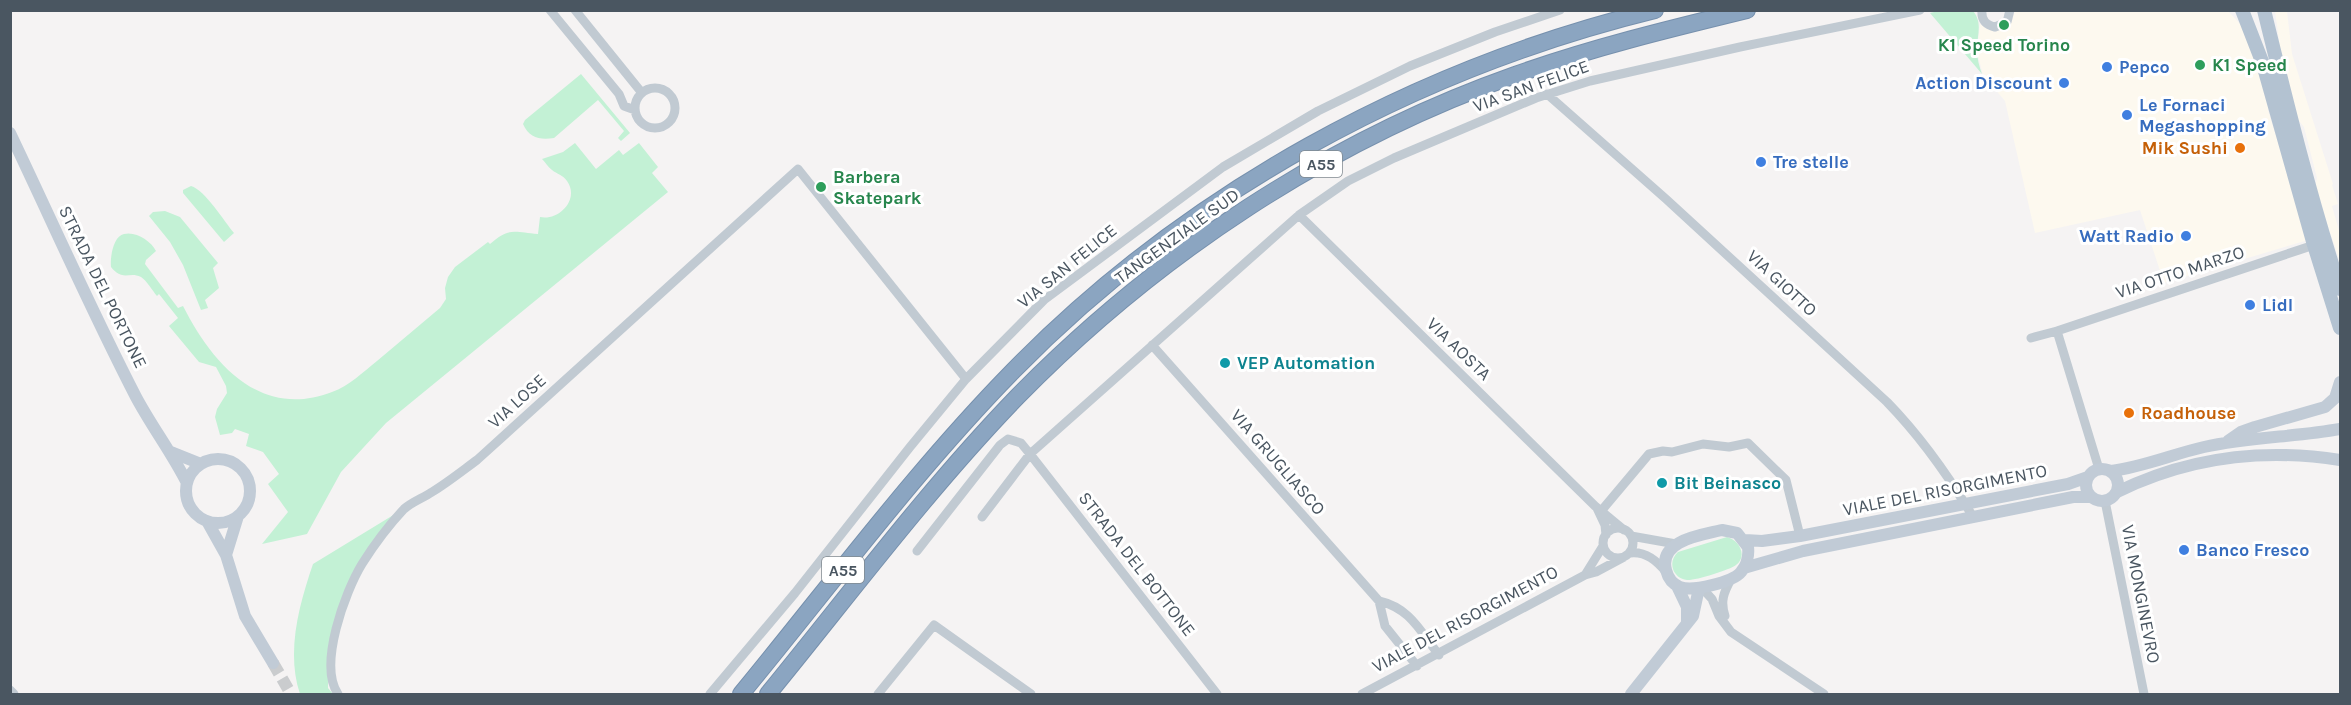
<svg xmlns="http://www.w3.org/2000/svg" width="2351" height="705" font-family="Karla,sans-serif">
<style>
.commercial{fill:#fdf9ef}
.green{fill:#c3f1d5}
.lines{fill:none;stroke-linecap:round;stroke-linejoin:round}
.secondary-tunnel{stroke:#caccce;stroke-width:12;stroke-dasharray:12 6;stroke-linecap:butt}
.highway-casing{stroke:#7690ad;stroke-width:18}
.street{stroke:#c1cad2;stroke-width:9}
.secondary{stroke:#c1cbd6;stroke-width:12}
.primary{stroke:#b3c2d1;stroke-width:14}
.highway{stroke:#8ba5c1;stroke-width:16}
.leisure-dot{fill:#2e9e5b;stroke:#fff;stroke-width:2}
.shop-dot{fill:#3f7fe0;stroke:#fff;stroke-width:2}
.food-dot{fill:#e8710a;stroke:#fff;stroke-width:2}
.culture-dot{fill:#0f9aa8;stroke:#fff;stroke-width:2}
.labels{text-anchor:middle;stroke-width:6;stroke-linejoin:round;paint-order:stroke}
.shield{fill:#fff;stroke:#808990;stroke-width:1.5}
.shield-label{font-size:16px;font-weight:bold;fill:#4a5661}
.leisure-label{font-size:18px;font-weight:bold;fill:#27864d;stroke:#fff;text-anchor:start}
.shop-label{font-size:18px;font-weight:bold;fill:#366cbe;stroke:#fff;text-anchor:start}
.street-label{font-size:18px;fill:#4a5661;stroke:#fff}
.food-label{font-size:18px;font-weight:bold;fill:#c56008;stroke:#fff;text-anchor:end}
.culture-label{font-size:18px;font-weight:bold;fill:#0d838f;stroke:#fff;text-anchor:start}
</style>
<rect width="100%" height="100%" fill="#f5f3f3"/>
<!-- commercial -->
<path class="commercial" d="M 2015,11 L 2228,11 L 2242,26 L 2270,101 L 2268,110 L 2308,240 L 2164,283 L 2140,210 L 2035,233 L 2005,101 L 1983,75 L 1977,52 L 1980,24 L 1994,32 L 2004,29 L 2010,26 Z
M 2275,11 L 2287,11 L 2292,54 L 2333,184 L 2332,185 L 2338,204 L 2332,206 L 2340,234 L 2340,262 L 2315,187 L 2317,178 L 2304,127 L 2296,117 L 2284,77 Z"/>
<!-- green -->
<path class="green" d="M 1942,10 L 1973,11 C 1983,23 1977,35 1977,49 C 1977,58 1979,66 1982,74 L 1930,13 Z
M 581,74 L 630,133 L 621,141 L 618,138 L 624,131 L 598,100 L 554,138 C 540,140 529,138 523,124 L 525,120 Z
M 575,143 L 596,169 L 619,150 L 623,155 L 639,143 L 658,167 L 652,173 L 668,192 L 386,423 L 341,472 L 307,534 L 262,544 L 288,512 L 268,484 L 279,474 L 263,452 L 246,446 L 249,434 L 235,429 L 232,433 L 220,435 L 215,417 L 217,409 L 227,393 L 226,386 L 216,367 L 199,362 L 169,326 L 178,318 L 159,294 L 157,296 C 152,290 147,281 141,277 C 129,271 123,282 111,267 C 110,258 113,236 124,234 C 136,231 151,241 156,251 L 146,260 L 145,264 L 178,308 L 183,306 C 212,363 260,420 332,392 C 349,386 363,372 377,361 C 398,343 419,326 440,308 L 446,299 L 445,288 L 448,277 L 455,267 L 488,242 L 490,244 C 509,227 514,232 538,234 L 540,217 C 559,221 580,199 567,181 C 563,175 557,174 552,170 C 548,167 545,162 542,159 L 563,152 Z
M 191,186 C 205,190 224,221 234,233 L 224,242 L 183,193 L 183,190 Z
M 165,211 L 180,217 L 218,263 L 213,268 L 219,288 L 205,300 L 208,308 L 201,310 L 183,265 L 170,242 L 149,216 L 153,212 Z
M 395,514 L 346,588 L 328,678 L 328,688 L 333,694 L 300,694 C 286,652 299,605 313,564 Z
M 1727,537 C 1739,540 1748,556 1736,565 C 1730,570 1694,581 1687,580 C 1680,579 1675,575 1673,569 C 1671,562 1673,557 1678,552 Z"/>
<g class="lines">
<!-- secondary-tunnel -->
<path class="secondary-tunnel" d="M 273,663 L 291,694"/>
<!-- highway casing -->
<g class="highway-casing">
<path id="highway" d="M 741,694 C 830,586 915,471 1013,371 C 1187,193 1414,69 1655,10
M 768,694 C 849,595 928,489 1017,397 C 1156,255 1328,141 1515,75 C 1591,48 1669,29 1747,10"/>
</g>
<!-- street -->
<path class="street" d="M 550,10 L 619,94 L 624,106 L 635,110
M 575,10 L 642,93
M 1982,10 C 1981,20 1986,25 1995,27 L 2007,22 L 2010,10
M635 108a20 20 0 1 1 40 0a20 20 0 1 1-40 0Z
M 1547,94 L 1666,199 L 1887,402 C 1921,437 1948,475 1973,517
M 1299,215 L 1595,506 L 1624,530
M 2031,338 L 2057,331
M 1152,345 L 1379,601 C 1410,608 1420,631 1439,655
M 2099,469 L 2057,331 L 2314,245
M 2105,501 L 2144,694
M 1597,508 L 1605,525 L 1606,535
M 1602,510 L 1649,454 L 1663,451 L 1672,452 L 1703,444 L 1729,447 L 1748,443 L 1786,480 L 1800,536
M 982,517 L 1030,454 L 1299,215 L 1348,181 L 1394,158 L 1536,98 L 1590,81 L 1740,47 L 1920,10
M1603 543a15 15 0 1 1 30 0a15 15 0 1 1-30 0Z
M 1631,536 L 1676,544
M 917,551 L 1000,445 L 1008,439 L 1021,443 L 1030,454 L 1217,694
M 1630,553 C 1646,551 1657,561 1667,573
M 1585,575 L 1603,546
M 1701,587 L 1712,599 L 1719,616 L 1731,632 L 1824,694
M 1379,601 L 1385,626 L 1417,666
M 1725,616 C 1720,601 1724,592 1731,579
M 10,690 L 14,694
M 338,694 C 318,665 345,592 362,564 C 374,545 389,525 404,509 C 412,502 423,498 432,492 C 447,483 462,471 477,460 L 798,169 L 966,379
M 710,694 L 795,593 L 910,447 L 966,379 L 1044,300 L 1223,167 L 1318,111 L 1410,66 L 1495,32 L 1560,10
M 878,694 L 934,625 L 1031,694
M 1362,694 L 1585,575 L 1596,572 L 1624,557"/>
<!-- secondary -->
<path class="secondary" d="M 10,133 C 52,221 91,310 136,397 C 152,427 172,453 187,483
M 2228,441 L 2241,432 L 2255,427 L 2325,407 L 2335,398 L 2340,382
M 171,452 L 201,464
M186 491a32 32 0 1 1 64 0a32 32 0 1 1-64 0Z
M2086 485a16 16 0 1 1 32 0a16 16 0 1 1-32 0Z
M 2111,471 C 2143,467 2173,454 2204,447 C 2249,437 2295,437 2340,429
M 2117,492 C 2188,457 2263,448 2340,460
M 207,521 L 226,555 L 245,616 L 273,663
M 1722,530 L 1737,533 L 1748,547 C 1749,555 1747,565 1741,572 C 1733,582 1692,592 1680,587 C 1672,584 1668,578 1666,570 C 1658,540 1702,535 1722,530 Z
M 1745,540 L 1762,541 L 1800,536 L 2068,484 L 2088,477
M 226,555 L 238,516
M 1744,568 L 1803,551 L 2073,497 L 2091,497
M 1677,586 L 1687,607 L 1687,621
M 1631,694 L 1693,616 L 1699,588"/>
<!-- primary -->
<path class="primary" d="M 2242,10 L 2263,64 L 2314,245 L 2340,328
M 2264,10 C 2287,104 2310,197 2340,289"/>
<!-- highway -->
<use href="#highway" class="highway"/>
</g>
<!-- markers -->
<g class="leisure-dot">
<circle cx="2004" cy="25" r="6"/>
<circle cx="2200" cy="65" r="6"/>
<circle cx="821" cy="187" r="6"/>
</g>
<g class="shop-dot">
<circle cx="2107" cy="67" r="6"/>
<circle cx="2064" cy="83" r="6"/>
<circle cx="2127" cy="115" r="6"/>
<circle cx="1761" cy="162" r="6"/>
<circle cx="2186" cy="236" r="6"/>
<circle cx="2250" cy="305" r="6"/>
<circle cx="2184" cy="550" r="6"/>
</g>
<g class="food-dot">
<circle cx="2240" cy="148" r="6"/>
<circle cx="2129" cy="413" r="6"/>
</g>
<g class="culture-dot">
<circle cx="1225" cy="363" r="6"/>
<circle cx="1662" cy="483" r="6"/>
</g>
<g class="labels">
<!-- shield labels -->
<g class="shield">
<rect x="1300" y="151" width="42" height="26" rx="4.5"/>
<rect x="822" y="557" width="42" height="26" rx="4.5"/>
</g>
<g class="shield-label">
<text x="1321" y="170">A55</text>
<text x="843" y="576">A55</text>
</g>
<!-- leisure labels -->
<g class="leisure-label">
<text x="2004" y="51" text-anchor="middle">K1 Speed Torino</text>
<text x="2212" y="71">K1 Speed</text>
<text x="833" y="183">Barbera<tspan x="833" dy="21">Skatepark</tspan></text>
</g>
<!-- shop labels -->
<g class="shop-label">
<text x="2119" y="73">Pepco</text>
<text x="2052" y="89" text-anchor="end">Action Discount</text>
<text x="2139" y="111">Le Fornaci<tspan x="2139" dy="21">Megashopping</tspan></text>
<text x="1773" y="168">Tre stelle</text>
<text x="2174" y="242" text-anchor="end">Watt Radio</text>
<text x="2262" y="311">Lidl</text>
<text x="2196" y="556">Banco Fresco</text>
</g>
<!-- street labels -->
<g class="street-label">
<text transform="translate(1531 86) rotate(-20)" y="6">VIA SAN FELICE</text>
<text transform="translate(1177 236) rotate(-36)" y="6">TANGENZIALE SUD</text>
<text transform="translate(1067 266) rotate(-39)" y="6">VIA SAN FELICE</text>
<text transform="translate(2180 272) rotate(-18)" y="6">VIA OTTO MARZO</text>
<text transform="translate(1782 283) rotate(43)" y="6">VIA GIOTTO</text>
<text transform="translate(103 287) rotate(64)" y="6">STRADA DEL PORTONE</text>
<text transform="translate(1459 349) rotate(44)" y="6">VIA AOSTA</text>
<text transform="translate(517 401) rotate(-42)" y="6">VIA LOSE</text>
<text transform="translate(1278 462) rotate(49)" y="6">VIA GRUGLIASCO</text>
<text transform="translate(1945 490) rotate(-11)" y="6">VIALE DEL RISORGIMENTO</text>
<text transform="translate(1137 564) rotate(52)" y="6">STRADA DEL BOTTONE</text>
<text transform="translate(2141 594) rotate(79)" y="6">VIA MONGINEVRO</text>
<text transform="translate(1465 619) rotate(-28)" y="6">VIALE DEL RISORGIMENTO</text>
</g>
<!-- food labels -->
<g class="food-label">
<text x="2228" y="154">Mik Sushi</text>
<text x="2141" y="419" text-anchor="start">Roadhouse</text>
</g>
<!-- culture labels -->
<g class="culture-label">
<text x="1237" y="369">VEP Automation</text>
<text x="1674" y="489">Bit Beinasco</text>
</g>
</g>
<!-- border -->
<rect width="2351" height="705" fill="none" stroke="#4a5661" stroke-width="24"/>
</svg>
